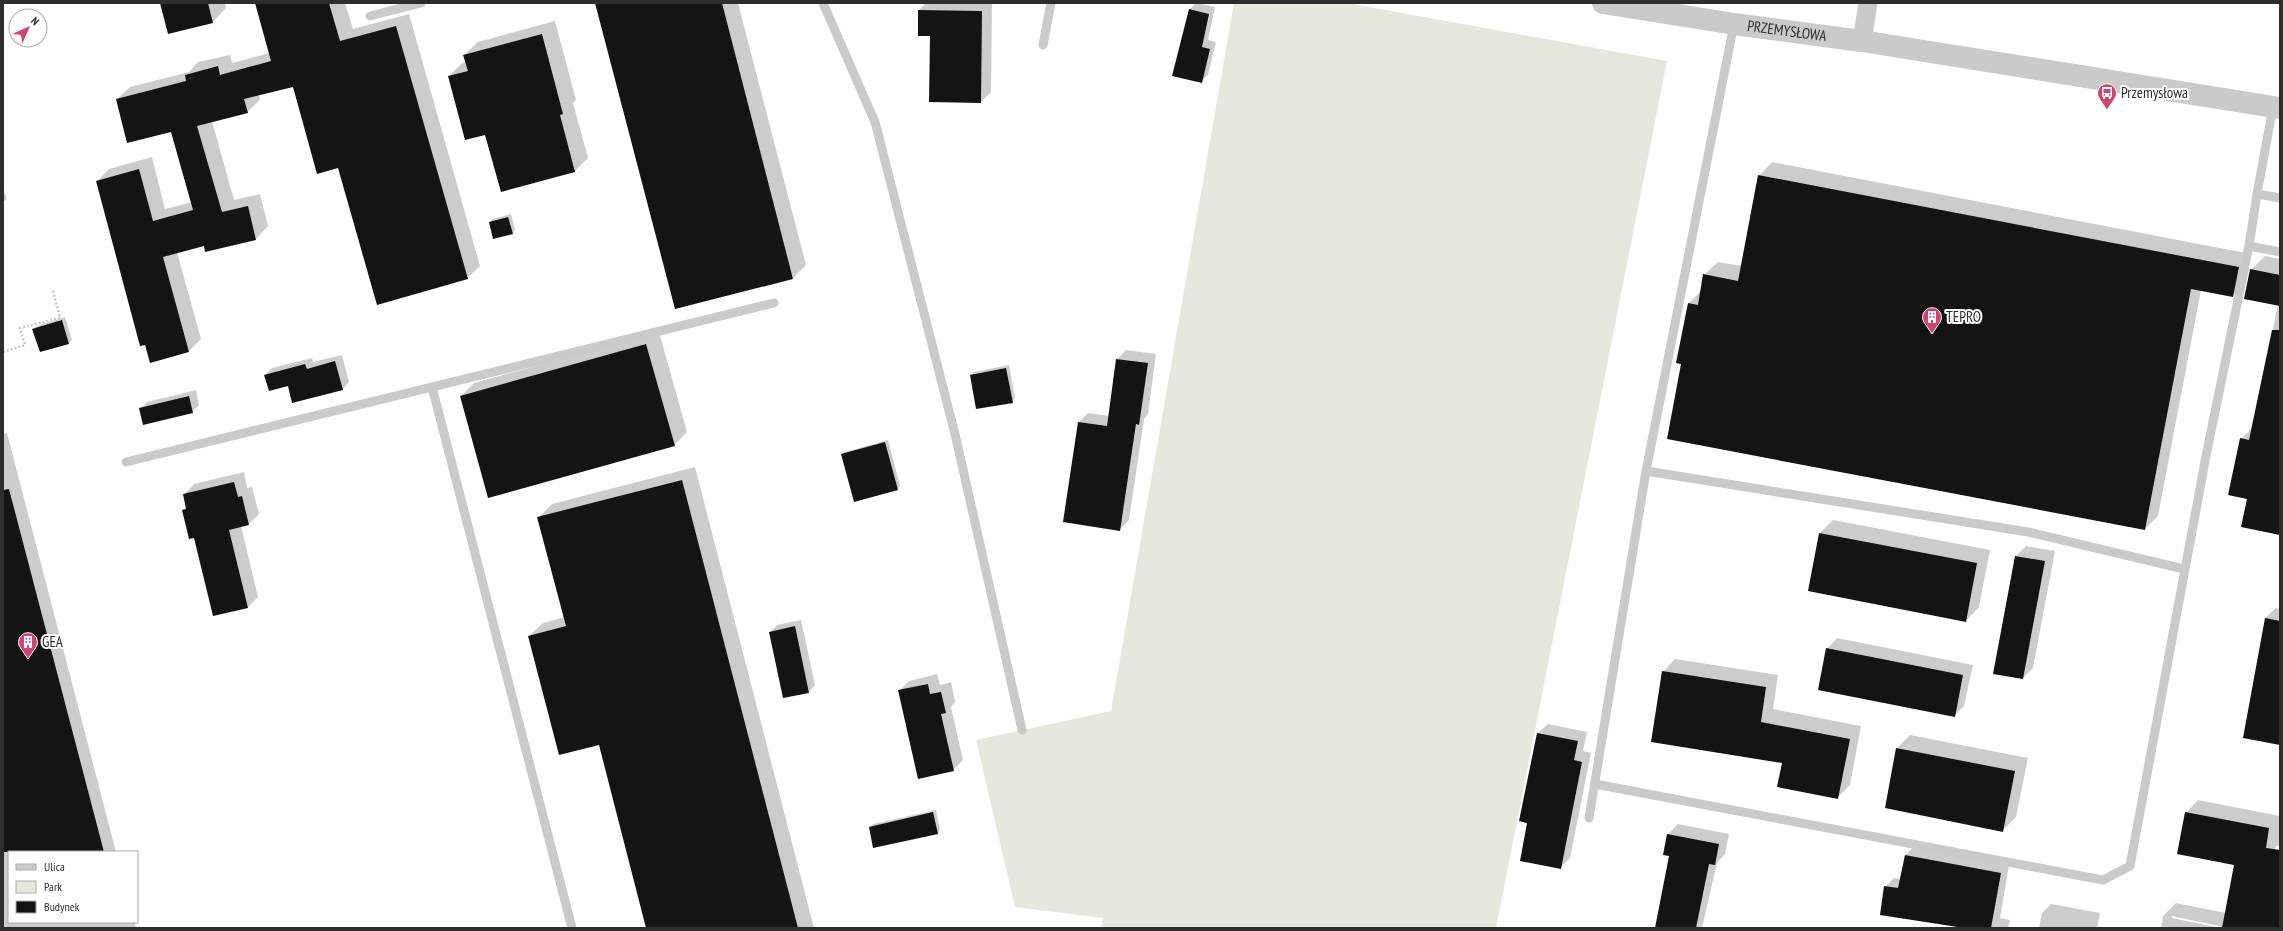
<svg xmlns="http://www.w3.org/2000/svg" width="2283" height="931" font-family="'PT Sans Narrow',sans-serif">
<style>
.green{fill:#e5e8dc}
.shadow{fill:#0003}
.building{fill:#141414}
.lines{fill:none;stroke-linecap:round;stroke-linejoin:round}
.path{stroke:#c7c7c7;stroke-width:2.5;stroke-dasharray:2 2;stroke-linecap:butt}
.service{stroke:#cacaca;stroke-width:9}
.minor{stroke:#cacaca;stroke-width:19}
.tertiary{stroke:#cacaca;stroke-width:22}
.labels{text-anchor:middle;stroke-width:4;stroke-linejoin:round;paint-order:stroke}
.street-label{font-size:15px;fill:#2d2d2d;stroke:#fff}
.poi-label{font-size:15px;fill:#2d2d2d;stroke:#fff;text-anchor:start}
</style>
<rect width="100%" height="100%" fill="#fff"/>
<!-- green -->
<path class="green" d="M 1234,3 L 1347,3 L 1667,61 L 1496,928 L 1101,928 L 1103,918 L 1015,907 L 976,740 L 1111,711 Z"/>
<!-- shadow -->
<path class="shadow" d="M 161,3 L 225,3 L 226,8 L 213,22 Z
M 259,3 L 345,3 L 353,29 L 409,14 L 480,266 L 467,278 L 339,167 L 293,86 L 259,95 L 260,100 L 247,112 L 212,121 L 234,200 L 260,194 L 268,226 L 256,239 L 206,251 L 204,245 L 177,252 L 201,339 L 189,351 L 97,181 L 109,169 L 152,157 L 165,209 L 192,202 L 172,131 L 117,99 L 130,87 L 189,72 L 198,62 L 230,55 L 232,63 L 270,53 Z
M 596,3 L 738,3 L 806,265 L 793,278 Z
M 926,3 L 992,3 L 991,92 L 981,102 L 930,101 L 931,35 L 919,10 Z
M 1196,3 L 1215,7 L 1208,40 L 1216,42 L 1208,75 L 1201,82 L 1190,9 Z
M 555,21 L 576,100 L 573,103 L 588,158 L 575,171 L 501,191 L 486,134 L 449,76 L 462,63 L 466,62 L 464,55 L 478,42 Z
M 1772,162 L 2251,254 L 2245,282 L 2232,296 L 2201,290 L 2158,516 L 2145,529 L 1682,363 L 1689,303 L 1701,291 L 1704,275 L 1718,262 L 1742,266 L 1759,176 Z
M 3,188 L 7,199 L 3,202 Z
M 511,214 L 515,230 L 512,233 L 490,222 L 493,219 Z
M 2265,256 L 2280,259 L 2280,534 L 2249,498 L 2241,439 L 2253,427 L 2278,304 L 2251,270 Z
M 65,317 L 72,340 L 69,343 L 33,329 L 37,326 Z
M 659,332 L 687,432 L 674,445 L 461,396 L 474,383 Z
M 1126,350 L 1156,354 L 1148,414 L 1144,419 L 1129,520 L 1119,530 L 1079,422 L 1088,413 L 1109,416 L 1117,359 Z
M 342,355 L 349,382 L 343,389 L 289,385 L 265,375 L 272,368 L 312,358 L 313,362 Z
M 1009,365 L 1015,398 L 1012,402 L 971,375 L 974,372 Z
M 196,390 L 199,405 L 192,412 L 140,409 L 147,402 Z
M 7,433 L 116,852 L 9,852 L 9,922 L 135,922 L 136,928 L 3,928 L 3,434 Z
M 888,440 L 900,486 L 897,489 L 842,455 L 845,452 Z
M 695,467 L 814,928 L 648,928 L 600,743 L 529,636 L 543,623 L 565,617 L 539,517 L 552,504 Z
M 244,472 L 247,488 L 252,487 L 259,514 L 249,524 L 241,526 L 258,597 L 248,607 L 214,615 L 195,537 L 183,511 L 187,507 L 184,495 L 194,484 Z
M 1833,520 L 1990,550 L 1979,607 L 1966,621 L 1820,533 Z
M 2026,546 L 2055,551 L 2033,668 L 2023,678 L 1995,673 L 2016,556 Z
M 2276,608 L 2280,609 L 2280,744 L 2265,618 Z
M 801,620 L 815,685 L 809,692 L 770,632 L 777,625 Z
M 1837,638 L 1973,665 L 1964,706 L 1954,716 L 1827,649 Z
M 1675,659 L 1778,675 L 1773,709 L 1861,726 L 1850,785 L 1838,797 L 1663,672 Z
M 937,674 L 940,685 L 951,682 L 955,702 L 951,707 L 963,760 L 953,770 L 899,691 L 909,681 Z
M 1548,724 L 1587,732 L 1583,751 L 1591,753 L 1570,858 L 1560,868 L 1529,822 L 1538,733 Z
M 1910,735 L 2028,758 L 2016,817 L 2003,830 L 1897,748 Z
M 2198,800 L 2280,816 L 2280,846 L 2276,846 L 2268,888 L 2280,891 L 2280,928 L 2228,928 L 2172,916 L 2172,918 L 2221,928 L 2161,928 L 2163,916 L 2176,903 L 2226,913 L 2235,864 L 2186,813 Z
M 936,810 L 940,830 L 937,834 L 870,827 L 873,824 Z
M 1678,824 L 1729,834 L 1725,854 L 1717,863 L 1702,928 L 1656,928 L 1670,856 L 1668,834 Z
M 1914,846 L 2009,865 L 2000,918 L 2010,920 L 2008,928 L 1970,928 L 1885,887 L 1894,878 L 1901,879 L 1906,855 Z
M 2051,904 L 2100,913 L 2097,928 L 2039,928 L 2042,913 Z"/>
<!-- building -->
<path class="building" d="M 160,3 L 208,3 L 213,23 L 168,34 Z
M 255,3 L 329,3 L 340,41 L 396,26 L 468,279 L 377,305 L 338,168 L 317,174 L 293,87 L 244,99 L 248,113 L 197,126 L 222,212 L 248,206 L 256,240 L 205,252 L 204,246 L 163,257 L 189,352 L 150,363 L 145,345 L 140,346 L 96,181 L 139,169 L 153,221 L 193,210 L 171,132 L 127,143 L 116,99 L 186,81 L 185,75 L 218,66 L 220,75 L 271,61 Z
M 595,3 L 722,3 L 793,279 L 675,309 Z
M 1189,9 L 1209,14 L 1202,47 L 1210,49 L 1202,83 L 1172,76 Z
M 918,10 L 982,11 L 981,103 L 929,102 L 930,36 L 918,36 Z
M 542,34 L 563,114 L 560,115 L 575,172 L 501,192 L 485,135 L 465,140 L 448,76 L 468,71 L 463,55 Z
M 1758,175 L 2239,267 L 2233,297 L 2191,289 L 2145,530 L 1667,439 L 1681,364 L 1676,363 L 1688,303 L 1698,305 L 1703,274 L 1738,281 Z
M 508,217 L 513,234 L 493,239 L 489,222 Z
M 2250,269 L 2280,275 L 2280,306 L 2244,299 Z
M 62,320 L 69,344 L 40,352 L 32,329 Z
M 2272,330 L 2280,330 L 2280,535 L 2241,527 L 2247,499 L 2228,495 L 2240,438 L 2249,440 Z
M 646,344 L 675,446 L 488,498 L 460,396 Z
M 1116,359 L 1148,363 L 1139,425 L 1136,424 L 1120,531 L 1063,522 L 1078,422 L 1107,426 Z
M 335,361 L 343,390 L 292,403 L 288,386 L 269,391 L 264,375 L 305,364 L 307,369 Z
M 1006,368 L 1013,403 L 976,409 L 970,375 Z
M 189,396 L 193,413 L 143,425 L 139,408 Z
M 885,442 L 898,490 L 854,502 L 841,454 Z
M 682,480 L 798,928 L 646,928 L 599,745 L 559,755 L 528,636 L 566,626 L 537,517 Z
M 234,482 L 238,497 L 242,496 L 249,525 L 229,530 L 248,608 L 213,616 L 194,538 L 189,539 L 182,510 L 186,509 L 183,494 Z
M 9,489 L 104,852 L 3,852 L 3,490 Z
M 1819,533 L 1977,563 L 1966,622 L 1808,591 Z
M 2015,556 L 2045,561 L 2023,679 L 1993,674 Z
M 2265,618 L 2280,621 L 2280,745 L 2243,738 Z
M 795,626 L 809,693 L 783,698 L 769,632 Z
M 1826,648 L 1963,675 L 1955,717 L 1818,690 Z
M 1662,671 L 1766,687 L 1761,722 L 1850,739 L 1838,799 L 1777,787 L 1782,763 L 1651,742 Z
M 928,684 L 930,694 L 941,692 L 946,713 L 941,714 L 954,771 L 918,779 L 898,690 Z
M 1537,733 L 1578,741 L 1574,760 L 1582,762 L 1561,869 L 1520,861 L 1527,823 L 1519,821 Z
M 1896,748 L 2015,771 L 2003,832 L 1885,808 Z
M 933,812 L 938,834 L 873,848 L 869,827 Z
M 2185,812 L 2269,828 L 2266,848 L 2280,850 L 2280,928 L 2222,928 L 2234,865 L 2177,854 Z
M 1667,834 L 1719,844 L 1715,865 L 1709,864 L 1696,928 L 1655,928 L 1669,856 L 1663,855 Z
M 1905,855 L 2001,873 L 1991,928 L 1964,928 L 1880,915 L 1884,886 L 1898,888 Z"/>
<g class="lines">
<!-- path -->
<path class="path" d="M 3,352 L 25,345 L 20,328 L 60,318 L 53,291"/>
<!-- service -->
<path class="service" d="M 823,3 L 875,122 L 955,434 L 1022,730
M 370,16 L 421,3
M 1043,45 L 1051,3
M 2257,194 L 2280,198
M 2249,246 L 2280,252
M 432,387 L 572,928
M 126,462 L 774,303
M 1646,471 L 2028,532 L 2184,569
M 1595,784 L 2103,880 L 2130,866 L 2206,456 L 2249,246 L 2257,194 L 2273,107
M 1589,818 L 1646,471 L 1734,24"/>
<!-- minor -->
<path class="minor" d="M 1862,41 L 1868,3"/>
<!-- tertiary -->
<path class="tertiary" id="s1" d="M 1603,3 L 1734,24 L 1862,41 L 2280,108"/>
</g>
<!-- icons -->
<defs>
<g id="bus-pin" transform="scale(1)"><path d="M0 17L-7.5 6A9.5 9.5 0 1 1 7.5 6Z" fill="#ce446d" stroke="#fff"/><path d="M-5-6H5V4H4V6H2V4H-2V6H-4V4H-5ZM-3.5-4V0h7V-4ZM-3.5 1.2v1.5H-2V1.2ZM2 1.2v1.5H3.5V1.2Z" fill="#fff"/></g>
<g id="building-pin" transform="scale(1)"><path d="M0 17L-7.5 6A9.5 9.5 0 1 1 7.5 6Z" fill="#ce446d" stroke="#fff"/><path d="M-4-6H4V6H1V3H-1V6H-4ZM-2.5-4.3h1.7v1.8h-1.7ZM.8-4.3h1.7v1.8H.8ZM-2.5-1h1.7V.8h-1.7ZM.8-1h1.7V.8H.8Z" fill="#fff"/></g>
</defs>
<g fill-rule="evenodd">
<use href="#bus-pin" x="2107" y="93"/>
<use href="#building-pin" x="1932" y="317"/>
<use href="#building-pin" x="28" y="642"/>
</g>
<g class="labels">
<!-- street labels -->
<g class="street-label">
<text dy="5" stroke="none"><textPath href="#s1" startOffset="186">PRZEMYSŁOWA</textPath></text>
</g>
<!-- poi labels -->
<g class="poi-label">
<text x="2121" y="98">Przemysłowa</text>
<text x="1946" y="322">TEPRO</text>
<text x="42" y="647">GEA</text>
</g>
</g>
<!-- border -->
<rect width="2283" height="931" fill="none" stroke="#2d2d2d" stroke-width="8"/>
<!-- legend -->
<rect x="8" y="851" width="130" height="72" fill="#ffffff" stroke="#ababab"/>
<rect x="16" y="864" width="20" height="6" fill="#cacaca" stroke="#ababab"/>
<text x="44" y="871" font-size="12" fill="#2d2d2d">Ulica</text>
<rect x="16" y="881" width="20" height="12" fill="#e5e8dc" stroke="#ababab"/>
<text x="44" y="891" font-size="12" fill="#2d2d2d">Park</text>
<rect x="16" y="901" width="20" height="12" fill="#141414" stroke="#ababab"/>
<text x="44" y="911" font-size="12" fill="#2d2d2d">Budynek</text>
<!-- north arrow -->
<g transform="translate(28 28) rotate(45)"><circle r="19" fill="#ffffff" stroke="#ababab"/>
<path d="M0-3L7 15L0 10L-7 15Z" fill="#ce446d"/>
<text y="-6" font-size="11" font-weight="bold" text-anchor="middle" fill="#2d2d2d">N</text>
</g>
</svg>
